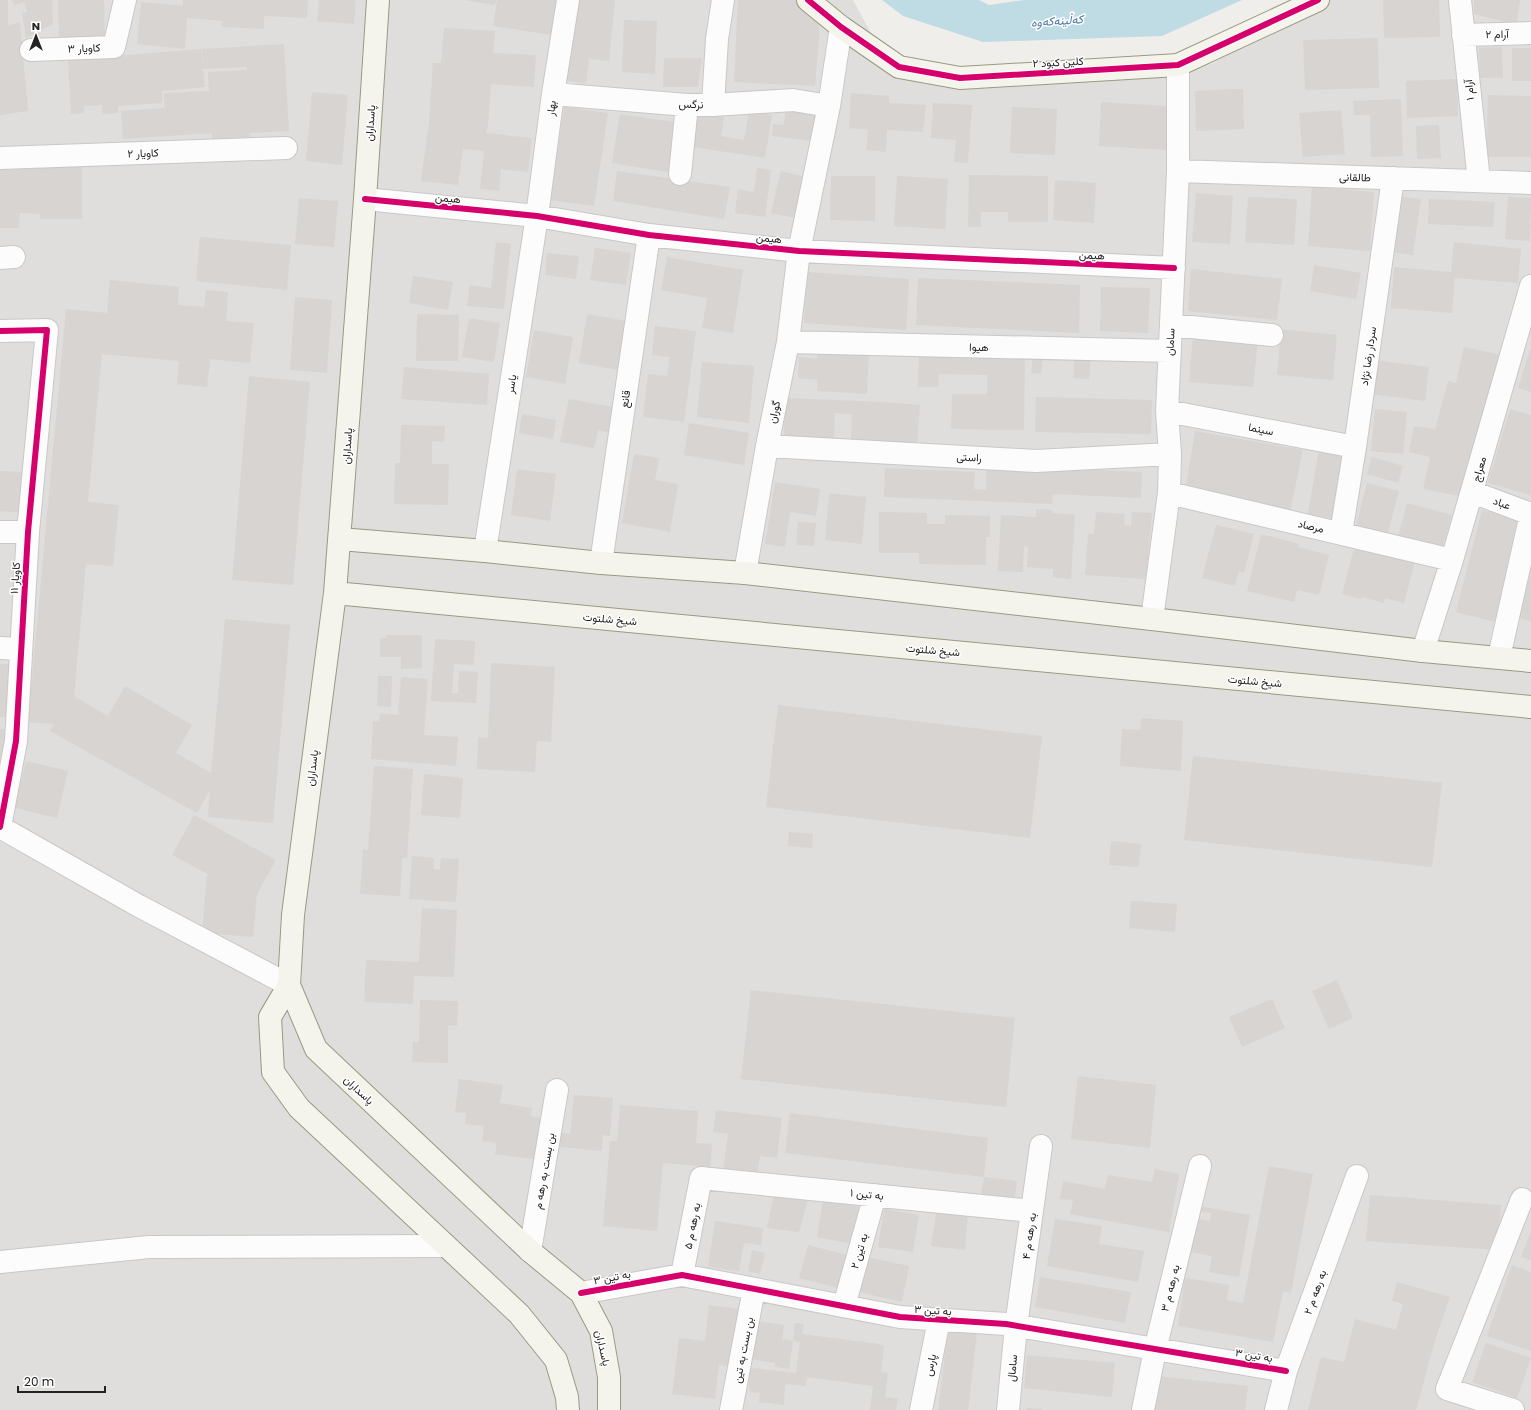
<svg xmlns="http://www.w3.org/2000/svg" width="1531" height="1410" font-family="Poppins,Vazirmatn,sans-serif">
<style>
.residential{fill:#dfdedc}
.water{fill:#bfdbe3}
.building{fill:#d7d4d2}
.lines{fill:none;stroke-linecap:round;stroke-linejoin:round}
.street-casing{stroke:#c9c8c7;stroke-width:24}
.secondary-casing{stroke:#999a82;stroke-width:24}
.street{stroke:#fdfcfc;stroke-width:22}
.secondary{stroke:#f4f4ed;stroke-width:22}
.cycleway-casing{stroke:#fff;stroke-width:8}
.cycleway{stroke:#d6006c;stroke-width:6}
.labels{text-anchor:middle;stroke-width:3;stroke-linejoin:round;paint-order:stroke}
.street-label{font-size:11px;fill:#222;stroke:#fff}
.water-label{font-size:12px;font-style:italic;fill:#4a7aab;stroke:#fff}
</style>
<rect width="100%" height="100%" fill="#f0eeeb"/>
<!-- residential -->
<path class="residential" d="M 0,0 L 853,0 L 893,73 L 1211,64 L 1328,0 L 1531,0 L 1531,1410 L 0,1410 Z"/>
<!-- water -->
<path class="water" d="M 882,0 L 979,0 L 989,5 L 1024,0 L 1242,0 L 1162,36 L 983,42 L 903,16 Z"/>
<!-- building -->
<path class="building" d="M 0,0 L 8,0 L 8,26 L 20,22 L 28,111 L 0,115 Z
M 12,0 L 52,0 L 53,24 L 26,38 L 22,13 L 27,12 L 24,2 L 14,5 Z
M 58,0 L 104,0 L 105,39 L 59,40 Z
M 183,0 L 308,0 L 307,18 L 264,16 L 264,29 L 222,27 L 222,21 L 187,18 L 185,49 L 137,44 L 141,2 L 183,6 Z
M 319,0 L 356,0 L 354,24 L 317,21 Z
M 465,0 L 496,0 L 495,5 Z
M 497,0 L 563,0 L 557,36 L 493,26 Z
M 575,0 L 615,0 L 609,61 L 589,59 L 586,83 L 566,81 Z
M 738,0 L 795,0 L 819,21 L 819,37 L 815,86 L 734,82 Z
M 1383,0 L 1439,0 L 1440,37 L 1384,38 Z
M 1474,0 L 1520,0 L 1516,27 L 1503,26 L 1502,21 L 1474,14 Z
M 624,20 L 657,21 L 655,74 L 622,72 Z
M 444,28 L 495,31 L 493,53 L 536,55 L 534,87 L 491,84 L 488,125 L 486,133 L 532,138 L 528,172 L 501,169 L 499,191 L 480,189 L 484,151 L 463,149 L 458,185 L 421,181 L 429,122 L 433,63 L 441,63 Z
M 1378,38 L 1379,88 L 1305,90 L 1303,40 Z
M 284,44 L 289,131 L 250,133 L 250,137 L 212,139 L 212,133 L 123,139 L 121,111 L 164,108 L 165,119 L 164,93 L 209,91 L 208,72 L 247,70 L 246,67 L 203,69 L 205,87 L 162,91 L 162,103 L 118,106 L 118,113 L 103,114 L 102,105 L 84,106 L 84,113 L 71,114 L 68,60 L 201,49 L 203,67 L 202,49 Z
M 1502,47 L 1503,78 L 1480,78 L 1479,48 Z
M 1512,48 L 1531,48 L 1531,81 L 1512,81 Z
M 664,58 L 702,58 L 698,87 L 663,87 Z
M 1457,79 L 1458,116 L 1407,118 L 1406,81 Z
M 1232,89 L 1243,89 L 1244,129 L 1196,131 L 1195,91 Z
M 312,92 L 348,95 L 342,165 L 306,161 Z
M 851,93 L 889,96 L 889,103 L 926,105 L 923,132 L 887,130 L 886,152 L 866,150 L 868,130 L 849,128 Z
M 1488,95 L 1531,96 L 1531,157 L 1486,157 Z
M 1401,99 L 1403,156 L 1371,157 L 1370,115 L 1354,115 L 1353,101 Z
M 1101,102 L 1168,106 L 1166,150 L 1099,146 Z
M 933,103 L 972,105 L 968,163 L 954,162 L 956,140 L 931,138 Z
M 564,107 L 608,113 L 594,206 L 550,200 Z
M 1012,107 L 1057,109 L 1055,155 L 1010,153 Z
M 786,108 L 816,112 L 812,141 L 772,136 L 773,124 L 784,125 Z
M 1341,110 L 1345,154 L 1303,157 L 1299,113 Z
M 749,111 L 772,115 L 765,158 L 692,147 L 698,112 L 724,117 L 721,136 L 744,140 Z
M 620,114 L 681,123 L 674,173 L 612,163 Z
M 1439,125 L 1441,158 L 1417,159 L 1416,126 Z
M 0,166 L 82,166 L 82,219 L 40,219 L 40,214 L 20,213 L 19,228 L 0,228 Z
M 757,168 L 771,170 L 765,217 L 735,213 L 738,189 L 754,192 Z
M 617,171 L 730,187 L 724,219 L 613,201 Z
M 781,171 L 810,178 L 801,219 L 771,213 Z
M 969,175 L 1048,176 L 1048,222 L 1008,222 L 1008,212 L 981,212 L 981,227 L 968,227 Z
M 831,176 L 875,176 L 875,221 L 830,220 Z
M 897,176 L 948,179 L 945,229 L 894,226 Z
M 1055,180 L 1096,183 L 1094,223 L 1053,220 Z
M 1312,187 L 1374,192 L 1370,251 L 1308,246 Z
M 1196,193 L 1233,196 L 1230,244 L 1192,242 Z
M 1398,196 L 1421,199 L 1413,255 L 1391,252 Z
M 1248,197 L 1297,199 L 1294,245 L 1245,242 Z
M 1508,197 L 1531,198 L 1530,241 L 1505,239 Z
M 299,198 L 338,201 L 334,247 L 295,244 Z
M 1429,199 L 1495,202 L 1493,227 L 1428,224 Z
M 200,237 L 291,245 L 287,290 L 196,281 Z
M 496,242 L 511,244 L 504,309 L 467,306 L 470,285 L 491,288 Z
M 1454,242 L 1521,249 L 1518,283 L 1455,278 L 1452,313 L 1391,308 L 1394,267 L 1451,272 Z
M 595,248 L 631,253 L 626,285 L 590,280 Z
M 547,253 L 579,256 L 576,279 L 545,275 Z
M 667,257 L 743,270 L 733,333 L 702,328 L 707,298 L 661,290 Z
M 1314,265 L 1361,273 L 1356,299 L 1310,291 Z
M 1191,269 L 1282,279 L 1277,320 L 1188,311 Z
M 807,272 L 909,279 L 906,330 L 804,323 Z
M 413,276 L 453,282 L 448,310 L 409,303 Z
M 918,278 L 1080,285 L 1079,333 L 916,325 Z
M 110,280 L 179,287 L 178,305 L 204,307 L 206,290 L 228,292 L 226,321 L 254,323 L 250,363 L 210,359 L 207,387 L 177,384 L 179,361 L 102,354 L 88,502 L 119,505 L 113,566 L 86,564 L 74,696 L 108,716 L 125,686 L 192,725 L 176,753 L 211,773 L 225,619 L 290,625 L 273,823 L 208,817 L 210,790 L 197,813 L 50,731 L 54,724 L 28,722 L 66,309 L 107,313 Z
M 1101,287 L 1150,288 L 1148,333 L 1100,331 Z
M 295,297 L 332,300 L 327,373 L 290,370 Z
M 417,314 L 459,315 L 458,361 L 416,361 Z
M 587,314 L 626,321 L 617,370 L 579,363 Z
M 469,318 L 500,323 L 494,362 L 462,357 Z
M 655,326 L 696,331 L 684,422 L 643,417 L 648,374 L 667,376 L 669,357 L 652,355 Z
M 1281,329 L 1337,335 L 1333,380 L 1277,375 Z
M 534,330 L 573,337 L 565,384 L 526,377 Z
M 1193,334 L 1258,339 L 1253,387 L 1189,382 Z
M 818,347 L 869,350 L 867,394 L 817,391 L 818,380 L 798,378 L 799,357 L 817,359 Z
M 1464,347 L 1502,355 L 1464,497 L 1423,489 L 1430,457 L 1409,452 L 1414,426 L 1435,429 L 1448,381 L 1456,383 Z
M 1531,347 L 1531,392 L 1518,388 Z
M 1075,354 L 1091,355 L 1089,379 L 1073,378 Z
M 919,355 L 1025,357 L 1024,430 L 951,429 L 952,394 L 987,394 L 987,375 L 939,374 L 938,387 L 918,387 Z
M 1033,355 L 1043,356 L 1041,374 L 1031,373 Z
M 1374,360 L 1429,367 L 1425,401 L 1370,394 Z
M 702,362 L 754,366 L 749,423 L 697,417 Z
M 404,367 L 489,374 L 487,405 L 401,399 Z
M 249,376 L 310,382 L 293,585 L 232,580 Z
M 1036,397 L 1152,400 L 1151,434 L 1035,432 Z
M 785,398 L 883,402 L 920,405 L 917,445 L 851,439 L 852,414 L 835,413 L 834,438 L 784,436 Z
M 569,399 L 618,408 L 612,433 L 598,430 L 594,448 L 560,442 Z
M 1375,409 L 1407,412 L 1403,454 L 1371,451 Z
M 1510,409 L 1531,415 L 1531,491 L 1530,495 L 1488,483 Z
M 522,414 L 556,420 L 553,439 L 519,433 Z
M 689,423 L 749,433 L 744,465 L 684,455 Z
M 401,425 L 445,426 L 444,442 L 432,441 L 432,464 L 449,464 L 448,505 L 394,504 L 395,463 L 400,463 Z
M 1195,431 L 1303,450 L 1290,512 L 1185,492 Z
M 1319,449 L 1347,454 L 1336,519 L 1308,514 Z
M 634,454 L 659,458 L 655,480 L 678,484 L 670,532 L 622,523 Z
M 1372,457 L 1403,466 L 1398,483 L 1367,474 Z
M 986,465 L 1142,472 L 1141,498 L 1053,494 L 1052,504 L 884,497 L 885,468 L 975,472 L 974,489 L 986,490 Z
M 517,469 L 556,474 L 550,521 L 511,515 Z
M 0,471 L 29,472 L 27,513 L 0,511 Z
M 775,482 L 820,489 L 816,516 L 790,512 L 785,547 L 765,544 Z
M 1367,483 L 1399,491 L 1387,537 L 1355,529 Z
M 829,493 L 866,497 L 862,544 L 825,540 Z
M 1407,503 L 1452,515 L 1441,553 L 1397,540 Z
M 1036,509 L 1053,510 L 1052,513 L 1075,515 L 1071,579 L 1053,577 L 1053,569 L 1027,567 L 1028,547 L 1024,546 L 1023,572 L 998,571 L 1001,515 L 1036,517 Z
M 1482,510 L 1521,519 L 1495,622 L 1456,612 Z
M 879,512 L 927,513 L 927,524 L 945,524 L 945,515 L 990,516 L 990,537 L 986,537 L 986,565 L 919,564 L 919,553 L 879,553 Z
M 1096,512 L 1125,514 L 1124,525 L 1131,526 L 1132,512 L 1152,513 L 1146,579 L 1085,575 L 1088,534 L 1094,534 Z
M 798,522 L 816,523 L 814,546 L 796,545 Z
M 1216,525 L 1254,534 L 1244,573 L 1239,571 L 1235,586 L 1202,578 Z
M 1261,534 L 1299,544 L 1298,547 L 1329,555 L 1319,595 L 1297,590 L 1294,602 L 1247,591 Z
M 1355,545 L 1415,562 L 1404,603 L 1385,598 L 1384,603 L 1362,597 L 1361,599 L 1342,594 Z
M 1531,573 L 1531,621 L 1518,618 Z
M 386,635 L 422,635 L 422,668 L 401,669 L 401,657 L 380,657 L 380,638 L 386,638 Z
M 435,639 L 475,641 L 474,665 L 454,664 L 452,693 L 458,693 L 459,671 L 478,672 L 476,703 L 431,701 Z
M 491,663 L 555,667 L 551,742 L 537,741 L 535,772 L 477,769 L 478,737 L 488,738 Z
M 0,664 L 11,664 L 10,717 L 0,717 Z
M 378,676 L 392,676 L 391,707 L 377,706 Z
M 401,677 L 428,679 L 424,735 L 458,737 L 456,766 L 371,759 L 373,721 L 379,722 L 380,714 L 398,715 Z
M 778,705 L 1042,736 L 1030,838 L 766,807 Z
M 1141,718 L 1183,721 L 1181,771 L 1120,766 L 1122,729 L 1140,730 Z
M 0,729 L 8,730 L 0,777 Z
M 1193,756 L 1442,783 L 1432,867 L 1184,840 Z
M 26,761 L 68,771 L 57,818 L 15,808 Z
M 374,766 L 413,769 L 407,858 L 402,858 L 400,896 L 360,894 L 363,849 L 368,850 Z
M 424,774 L 463,778 L 460,818 L 421,815 Z
M 194,815 L 276,860 L 257,894 L 253,937 L 202,933 L 207,875 L 210,875 L 172,855 Z
M 789,832 L 813,834 L 812,848 L 788,846 Z
M 1111,841 L 1141,844 L 1139,867 L 1109,865 Z
M 412,856 L 434,858 L 433,869 L 440,870 L 441,858 L 459,859 L 456,902 L 409,899 Z
M 1131,901 L 1177,904 L 1175,932 L 1129,928 Z
M 422,908 L 457,910 L 454,977 L 414,976 L 413,1004 L 364,1002 L 366,960 L 419,962 Z
M 1337,980 L 1353,1018 L 1329,1029 L 1312,991 Z
M 751,990 L 1015,1018 L 1006,1107 L 741,1079 Z
M 1272,999 L 1285,1028 L 1242,1047 L 1229,1017 Z
M 420,1000 L 458,1001 L 457,1026 L 448,1025 L 448,1063 L 412,1062 L 413,1042 L 419,1042 Z
M 1078,1076 L 1156,1085 L 1150,1148 L 1071,1139 Z
M 459,1079 L 503,1085 L 500,1103 L 532,1108 L 531,1116 L 546,1119 L 540,1160 L 495,1154 L 497,1143 L 482,1141 L 484,1126 L 465,1124 L 466,1113 L 455,1112 Z
M 574,1095 L 613,1098 L 610,1136 L 603,1135 L 602,1151 L 560,1147 L 561,1133 L 570,1134 Z
M 620,1105 L 698,1111 L 696,1143 L 712,1144 L 710,1167 L 663,1163 L 657,1231 L 603,1226 L 610,1141 L 617,1141 Z
M 716,1110 L 782,1118 L 777,1158 L 760,1156 L 757,1176 L 723,1172 L 728,1134 L 713,1132 Z
M 790,1113 L 988,1138 L 984,1177 L 785,1153 Z
M 1269,1166 L 1313,1174 L 1291,1293 L 1283,1291 L 1273,1342 L 1178,1326 L 1185,1278 L 1229,1285 L 1227,1300 L 1243,1303 Z
M 1155,1169 L 1179,1174 L 1169,1232 L 1070,1214 L 1073,1200 L 1060,1199 L 1063,1181 L 1105,1189 L 1108,1175 L 1152,1182 Z
M 984,1177 L 1017,1181 L 1014,1203 L 980,1197 Z
M 774,1194 L 808,1200 L 799,1232 L 767,1228 Z
M 1370,1195 L 1501,1205 L 1497,1250 L 1366,1241 Z
M 823,1200 L 859,1207 L 853,1244 L 817,1237 Z
M 1198,1206 L 1250,1215 L 1239,1277 L 1209,1272 L 1212,1256 L 1191,1252 L 1196,1219 L 1210,1221 L 1211,1213 L 1197,1211 Z
M 937,1208 L 968,1211 L 965,1250 L 931,1246 Z
M 884,1209 L 919,1215 L 913,1252 L 878,1247 Z
M 1055,1219 L 1102,1226 L 1099,1244 L 1144,1251 L 1138,1282 L 1047,1266 Z
M 715,1221 L 763,1228 L 761,1245 L 744,1243 L 739,1271 L 708,1267 Z
M 1531,1231 L 1531,1260 L 1521,1257 Z
M 808,1245 L 851,1256 L 842,1289 L 799,1278 Z
M 752,1250 L 765,1253 L 760,1274 L 748,1271 Z
M 867,1257 L 909,1266 L 902,1302 L 859,1292 Z
M 1512,1265 L 1531,1272 L 1531,1351 L 1487,1336 Z
M 1040,1277 L 1131,1292 L 1125,1323 L 1035,1307 Z
M 1397,1282 L 1450,1297 L 1435,1340 L 1416,1410 L 1308,1410 L 1321,1357 L 1344,1362 L 1355,1319 L 1396,1330 L 1403,1304 L 1392,1301 Z
M 709,1305 L 740,1309 L 734,1367 L 719,1365 L 715,1399 L 672,1394 L 679,1338 L 705,1341 Z
M 756,1321 L 784,1325 L 782,1339 L 793,1341 L 789,1369 L 775,1367 L 775,1363 L 750,1359 Z
M 795,1323 L 804,1324 L 802,1334 L 879,1344 L 884,1347 L 881,1372 L 888,1373 L 885,1397 L 898,1399 L 896,1410 L 870,1410 L 873,1386 L 807,1377 L 806,1386 L 785,1384 L 784,1405 L 759,1402 L 760,1393 L 749,1392 L 750,1370 L 752,1368 L 796,1373 L 800,1342 L 793,1341 Z
M 948,1330 L 977,1333 L 968,1410 L 938,1410 Z
M 1486,1343 L 1531,1358 L 1517,1398 L 1472,1382 Z
M 1027,1355 L 1115,1363 L 1112,1397 L 1024,1388 Z
M 1157,1376 L 1248,1386 L 1245,1410 L 1153,1410 Z
M 1027,1408 L 1042,1409 L 1041,1410 L 1026,1410 Z"/>
<g class="lines">
<!-- street casing -->
<g class="street-casing">
<path id="street" d="M 1460,0 L 1479,181
M 1463,35 L 1531,33
M 31,50 L 114,47 L 125,0
M 553,94 L 687,105 L 713,105 L 793,100 L 829,106
M 713,105 L 717,39 L 723,0
M 0,158 L 286,148
M 1178,171 L 1531,183
M 680,174 L 687,105
M 365,199 L 537,216 L 649,235 L 799,251 L 1174,268
M 0,258 L 14,257
M 1171,325 L 1272,335
M 0,331 L 47,330 L 28,532 L 16,741 L 0,827
M 788,342 L 1170,351
M 1167,411 L 1355,447
M 767,446 L 1036,461 L 1170,454
M 1472,492 L 1531,514
M 1169,493 L 1452,560
M 0,532 L 28,532
M 1341,533 L 1355,447 L 1393,178
M 485,551 L 537,216 L 553,94 L 568,0
M 601,563 L 649,235
M 745,573 L 767,446 L 788,342 L 799,251 L 829,106 L 841,27
M 1152,619 L 1169,493 L 1170,454 L 1167,411 L 1178,171 L 1178,65
M 0,648 L 21,649
M 1423,651 L 1452,560 L 1531,286
M 1499,657 L 1531,514
M 0,827 L 139,906 L 289,985
M 530,1251 L 557,1090
M 0,1262 L 149,1247 L 446,1246
M 682,1275 L 701,1178 L 1032,1211
M 581,1293 L 682,1275 L 900,1317 L 1006,1324 L 1286,1371
M 844,1306 L 875,1195
M 731,1410 L 754,1289
M 921,1410 L 939,1320
M 1008,1410 L 1016,1326 L 1041,1146
M 1143,1410 L 1155,1350 L 1200,1166
M 1276,1410 L 1286,1371 L 1357,1176
M 1513,1410 L 1447,1389 L 1522,1199"/>
</g>
<!-- secondary casing -->
<g class="secondary-casing">
<path id="secondary" d="M 378,0 L 365,199 L 335,593 L 293,915 L 289,985 L 316,1049 L 530,1251 L 581,1293 L 601,1331 L 609,1377 L 609,1410
M 808,0 L 841,27 L 899,67 L 960,78 L 1178,65 L 1318,0
M 340,539 L 485,551 L 601,563 L 745,573 L 1152,619 L 1423,651 L 1531,661
M 335,593 L 1531,707
M 289,985 L 270,1017 L 273,1072 L 299,1108 L 519,1314 L 556,1360 L 567,1397 L 568,1410"/>
</g>
<!-- street -->
<use href="#street" class="street"/>
<!-- secondary -->
<use href="#secondary" class="secondary"/>
<!-- cycleway casing -->
<g class="cycleway-casing">
<path id="cycleway" d="M 808,0 L 841,27 L 899,67 L 960,78 L 1178,65 L 1318,0
M 365,199 L 537,216 L 649,235 L 799,251 L 1174,268
M 0,331 L 47,330 L 28,532 L 16,741 L 0,827
M 581,1293 L 682,1275 L 900,1317 L 1006,1324 L 1286,1371"/>
</g>
<!-- cycleway -->
<use href="#cycleway" class="cycleway"/>
</g>
<g class="labels">
<!-- street labels -->
<g class="street-label">
<text transform="translate(1497 34) rotate(-1)" y="4">آرام ۲</text>
<text transform="translate(84 48) rotate(-2)" y="4">کاویار ۳</text>
<text transform="translate(1058 62) rotate(-3)" y="4">کلین کبود ۲</text>
<text transform="translate(1469 90) rotate(-96)" y="4">آرام ۱</text>
<text transform="translate(691 104) rotate(2)" y="4">نرگس</text>
<text transform="translate(551 108) rotate(-82)" y="4">بهار</text>
<text transform="translate(370 123) rotate(-86)" y="4">پاسداران</text>
<text transform="translate(143 153) rotate(-2)" y="4">کاویار ۲</text>
<text transform="translate(1355 177) rotate(2)" y="4">طالقانی</text>
<text transform="translate(448 198) rotate(6)" y="4">هیمن</text>
<text transform="translate(769 238) rotate(6)" y="4">هیمن</text>
<text transform="translate(1092 255) rotate(3)" y="4">هیمن</text>
<text transform="translate(1170 342) rotate(-87)" y="4">سامان</text>
<text transform="translate(979 347) rotate(1)" y="4">هیوا</text>
<text transform="translate(1368 356) rotate(-82)" y="4">سردار رضا نژاد</text>
<text transform="translate(511 384) rotate(-81)" y="4">یاسر</text>
<text transform="translate(625 399) rotate(-82)" y="4">قانع</text>
<text transform="translate(774 412) rotate(-78)" y="4">گوران</text>
<text transform="translate(1261 429) rotate(11)" y="4">سینما</text>
<text transform="translate(347 446) rotate(-86)" y="4">پاسداران</text>
<text transform="translate(969 457) rotate(3)" y="4">راستی</text>
<text transform="translate(1479 469) rotate(-74)" y="4">معراج</text>
<text transform="translate(1502 503) rotate(20)" y="4">عباد</text>
<text transform="translate(1311 526) rotate(13)" y="4">مرصاد</text>
<text transform="translate(15 578) rotate(-86)" y="4">کاویار ۱۱</text>
<text transform="translate(610 619) rotate(5)" y="4">شیخ شلتوت</text>
<text transform="translate(933 650) rotate(5)" y="4">شیخ شلتوت</text>
<text transform="translate(1255 681) rotate(5)" y="4">شیخ شلتوت</text>
<text transform="translate(312 768) rotate(-83)" y="4">پاسداران</text>
<text transform="translate(359 1090) rotate(43)" y="4">پاسداران</text>
<text transform="translate(544 1171) rotate(-80)" y="4">بن بست به رهه م</text>
<text transform="translate(867 1194) rotate(6)" y="4">به تین ۱</text>
<text transform="translate(692 1226) rotate(-79)" y="4">به رهه م ۵</text>
<text transform="translate(1029 1236) rotate(-82)" y="4">به رهه م ۴</text>
<text transform="translate(859 1251) rotate(-74)" y="4">به تین ۲</text>
<text transform="translate(612 1277) rotate(-11)" y="4">به تین ۳</text>
<text transform="translate(1170 1288) rotate(-76)" y="4">به رهه م ۳</text>
<text transform="translate(1315 1292) rotate(-70)" y="4">به رهه م ۲</text>
<text transform="translate(933 1310) rotate(4)" y="4">به تین ۳</text>
<text transform="translate(603 1348) rotate(77)" y="4">پاسداران</text>
<text transform="translate(743 1350) rotate(-79)" y="4">بن بست به تین</text>
<text transform="translate(1254 1355) rotate(9)" y="4">به تین ۳</text>
<text transform="translate(930 1365) rotate(-78)" y="4">پارس</text>
<text transform="translate(1012 1368) rotate(-85)" y="4">سامال</text>
</g>
<!-- water labels -->
<g class="water-label">
<text transform="translate(1057 21) rotate(-4)" y="4">کەڵینەکەوە</text>
</g>
</g>
<!-- north arrow -->
<g transform="translate(36 36)" stroke="#ffffff" stroke-width="3" paint-order="stroke">
<path d="M0-3L7 15L0 10L-7 15Z" fill="#222222"/>
<text y="-6" font-size="11" font-weight="bold" text-anchor="middle" fill="#222222">N</text>
</g>
<!-- scale -->
<path d="M18 1386v6h87v-6" fill="none" stroke="#222222" stroke-width="2"/>
<text x="24" y="1386" font-size="12" fill="#222222" stroke="#ffffff" stroke-width="3" paint-order="stroke">20 m</text>
</svg>
